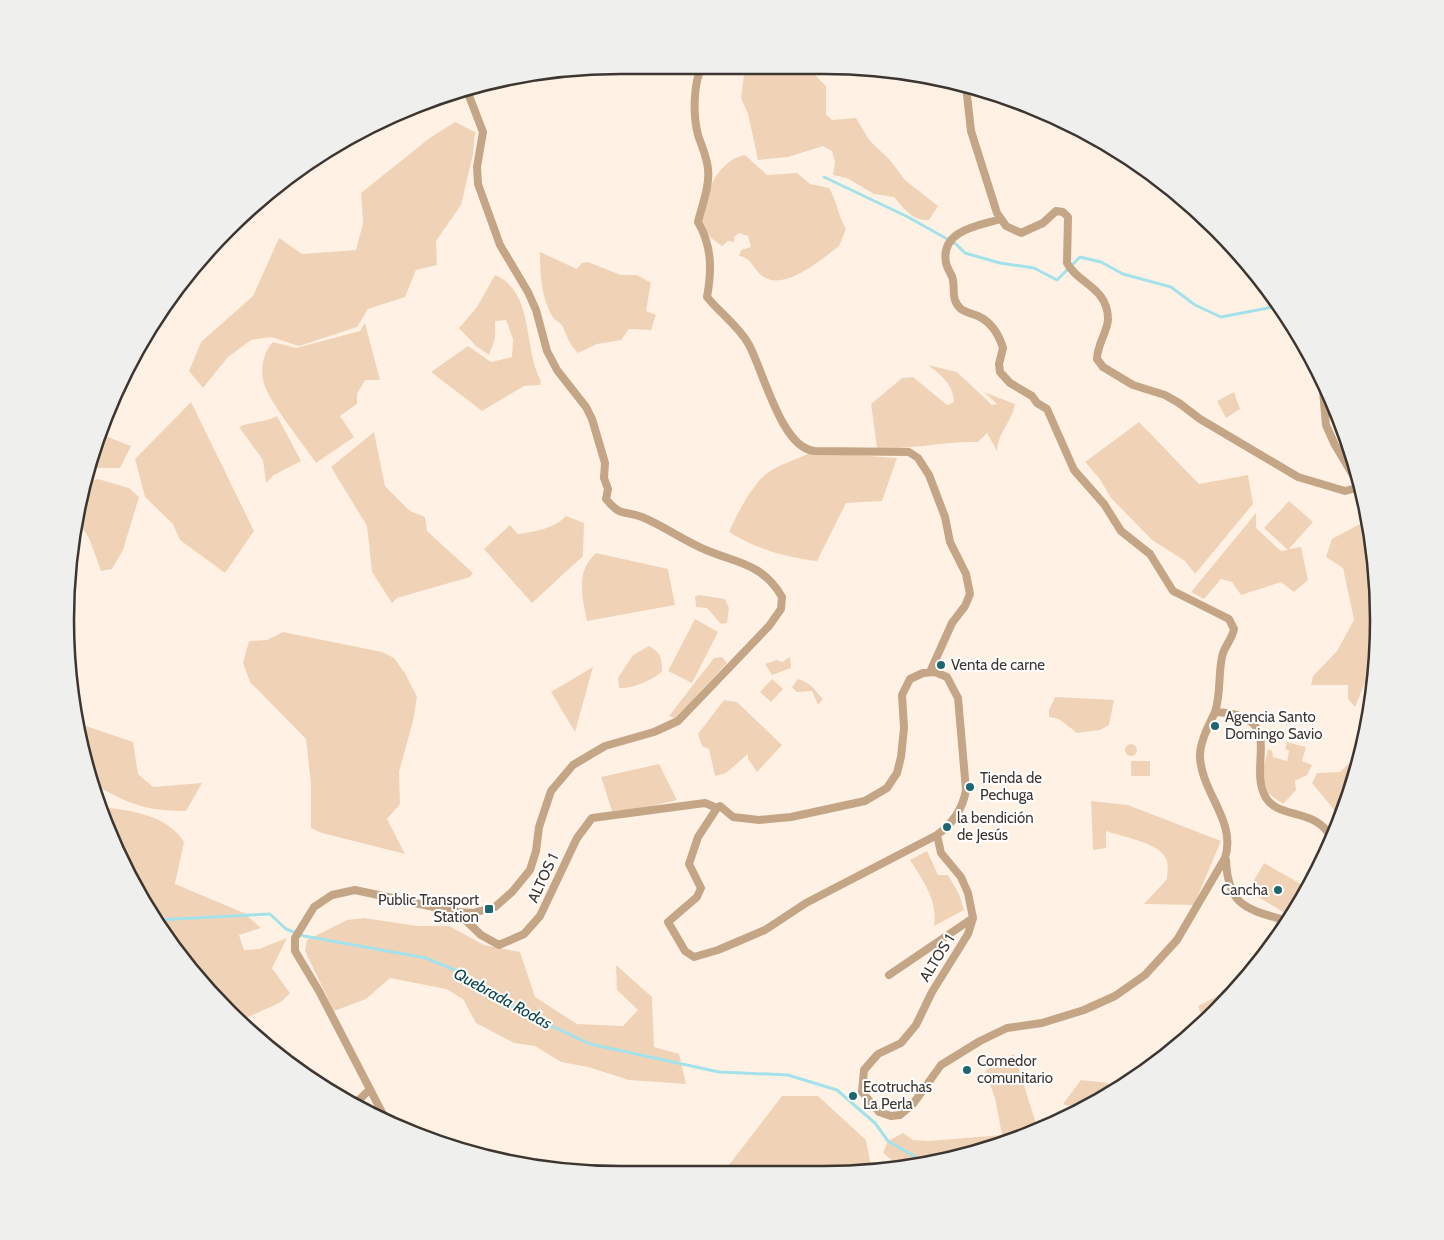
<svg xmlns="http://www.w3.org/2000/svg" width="1444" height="1240" font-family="Cabin,sans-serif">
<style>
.green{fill:#f0d3b7}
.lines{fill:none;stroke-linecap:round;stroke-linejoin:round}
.stream{stroke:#a3e2ea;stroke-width:3}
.street{stroke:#c4a586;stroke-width:8}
.poi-dot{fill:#1d6870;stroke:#fff;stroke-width:2}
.labels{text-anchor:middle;stroke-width:4;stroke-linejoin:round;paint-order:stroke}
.poi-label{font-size:15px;fill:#3d3630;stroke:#fff;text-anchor:start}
.street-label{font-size:15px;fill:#3d3630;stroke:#fff}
.water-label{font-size:16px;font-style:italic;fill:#0a454b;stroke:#fff}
.rim{fill:none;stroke:#3d3630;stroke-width:2.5}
</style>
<rect width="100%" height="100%" fill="#fff2e5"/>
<!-- green -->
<path class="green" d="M 745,67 L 813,68 L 813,73 L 826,86 L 826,114 L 832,120 L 856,118 L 870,141 L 890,160 L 905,180 L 938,206 L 929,220 C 912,221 905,209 894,197 L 874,194 L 847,178 L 833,175 L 835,162 L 832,151 L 823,146 L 788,157 L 758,160 L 748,114 L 741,98 Z
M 455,122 L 475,132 L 473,154 L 461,205 L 436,241 L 437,265 L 416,270 L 405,297 L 368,309 L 357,327 L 299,346 L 271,337 L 251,340 L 228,357 L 203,388 L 189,371 L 201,342 L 253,296 L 279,238 L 302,254 L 356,250 L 363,223 L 361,193 L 431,137 Z
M 745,155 L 767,175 L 797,173 L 810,184 L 829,188 C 837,201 838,216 846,229 L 839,246 C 822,259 782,294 761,275 C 753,268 751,257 739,256 L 741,250 L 751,247 L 748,236 L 739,233 L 734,237 L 734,242 L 728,241 L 722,246 L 711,238 L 702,225 C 703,198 715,161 745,155 Z
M 540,252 L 577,269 L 582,263 L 588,262 L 621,275 L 637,275 L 651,283 L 646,311 L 656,315 L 651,330 L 629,329 L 621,340 L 597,344 L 578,353 C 570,345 567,337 563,327 C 561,322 555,321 552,316 C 541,296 540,274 540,252 Z
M 495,275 C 535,292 523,349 541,381 L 540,385 L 524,386 L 482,411 L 431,372 L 468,346 L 491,362 L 512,357 L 513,339 L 506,320 L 495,321 L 495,339 L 489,355 L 476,346 L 459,328 L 477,307 Z
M 365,323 L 380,380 L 365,380 L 357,394 L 357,404 L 340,416 L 354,437 L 316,463 C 302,442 276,411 266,389 C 259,374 262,353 273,342 L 296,348 L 360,331 Z
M 928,365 L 957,372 L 992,405 L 997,404 L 984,392 L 1015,404 C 1011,424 999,430 997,451 L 987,433 L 978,442 C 943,441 913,450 877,448 L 871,404 L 902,378 L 913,377 L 947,405 L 954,402 C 953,384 941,375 928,365 Z
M 1234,392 L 1240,409 L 1226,418 L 1217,401 Z
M 191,402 L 254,531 L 225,573 L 180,540 L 173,524 L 145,497 L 135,459 Z
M 277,416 L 301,461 L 274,475 L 266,483 L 263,460 L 239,427 C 253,421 263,423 277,416 Z
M 1139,422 L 1199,484 L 1248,475 L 1253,504 L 1195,574 L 1185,561 L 1152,540 L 1111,498 L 1099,478 L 1085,462 Z
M 374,432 L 385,486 L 410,511 L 425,517 L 427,531 L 473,573 L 470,577 L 397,598 L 392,603 L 372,572 L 367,526 L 331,467 Z
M 100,434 L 131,446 L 120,468 L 91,468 Z
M 812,452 L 897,458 L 882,501 L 846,503 L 817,561 C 786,557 756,549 729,532 C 737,514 753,482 770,471 C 779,465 800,458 812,452 Z
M 98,479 L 129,488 L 139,497 L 123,550 L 112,569 L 101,571 L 89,538 L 77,519 L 87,482 Z
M 1289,501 L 1313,522 L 1289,549 L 1301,547 L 1308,580 L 1294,592 L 1281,582 L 1241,595 L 1232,582 L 1221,579 L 1204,599 L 1191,592 L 1256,513 L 1256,528 L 1281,551 L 1288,550 L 1264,528 Z
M 566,516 L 584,523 L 583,556 L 532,603 L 484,549 L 510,525 L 518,534 C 537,531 553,529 566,516 Z
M 1367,520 L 1374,547 L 1378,656 L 1375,673 L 1365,683 L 1355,707 L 1348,699 L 1348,685 L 1311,685 L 1313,676 L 1337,651 L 1354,620 L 1343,568 L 1326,557 L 1332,539 Z
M 596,553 L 668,569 L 675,605 L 587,621 C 582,596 575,572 596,553 Z
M 699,595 L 725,599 L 729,608 L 727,623 L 721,624 L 707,608 L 696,607 L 695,596 Z
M 695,619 L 718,632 L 692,683 L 668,671 Z
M 283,632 L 382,652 L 394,658 L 406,675 L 417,697 L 413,721 L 399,772 L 400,804 L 387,819 L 405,854 L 322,833 L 311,828 L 311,784 L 306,739 L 250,682 L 243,663 L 249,641 L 267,640 Z
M 649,646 C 661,653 662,658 662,671 C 656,679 629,690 619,688 L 618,678 L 633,655 Z
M 722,657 L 727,663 L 675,719 L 669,716 L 714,658 Z
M 790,657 L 791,668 L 772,675 L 765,664 L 777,660 L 782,662 Z
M 593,667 L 575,732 L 551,692 Z
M 772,679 L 783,689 L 771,702 L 760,692 Z
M 798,679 C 812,683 814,690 823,699 L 818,705 L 812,691 L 797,692 L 792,687 Z
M 1055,697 L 1114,700 L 1109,725 L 1100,730 L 1077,733 L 1059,719 L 1049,717 L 1049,710 Z
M 724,700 L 737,702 L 782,745 L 757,772 L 748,759 L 748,754 L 726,773 L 715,776 L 709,749 L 702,746 L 698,734 Z
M 80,724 L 133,742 L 138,774 L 153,787 L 202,783 L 186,811 C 165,811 144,809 124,800 C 113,795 104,789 92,785 Z
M 1287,742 L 1306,747 L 1302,761 L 1312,765 L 1307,775 L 1295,781 L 1296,790 L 1283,804 L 1268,793 L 1262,775 L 1268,749 L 1272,751 L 1273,757 L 1287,761 L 1289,751 L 1285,749 Z
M1125 750a6 6 0 1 1 12 0a6 6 0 1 1-12 0Z
M 1356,756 L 1361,756 L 1360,763 L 1340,817 L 1312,783 L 1317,773 L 1340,772 Z
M 1131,761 L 1150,761 L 1150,776 L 1131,776 Z
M 659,764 L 677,800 L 640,809 L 612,811 L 601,777 Z
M 1091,801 L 1128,805 L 1221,841 L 1194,905 L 1144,904 L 1167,879 C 1167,873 1169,864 1166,859 C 1159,842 1122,837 1106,831 L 1106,848 L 1093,850 Z
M 101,807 C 129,810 168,815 184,842 L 175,884 L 244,913 L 261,928 L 239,935 L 244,950 L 259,949 L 287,938 L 272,968 L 290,993 L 281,1002 L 244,1019 L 227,1011 L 140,898 L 99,808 Z
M 927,851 L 938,875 L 948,875 L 959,894 L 964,910 L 934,926 C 938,900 923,881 910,860 Z
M 1264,863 L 1308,888 L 1290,916 L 1248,891 Z
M 364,918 L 417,926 L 449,926 L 484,945 L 520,952 L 535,997 L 577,1024 L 623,1026 L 638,1010 L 617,990 L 616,965 L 652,997 L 654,1047 L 679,1054 L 686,1084 L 629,1080 L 588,1067 L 561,1062 L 535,1046 L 514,1043 L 476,1023 L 463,999 L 446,989 L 390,978 L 366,999 L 334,1011 L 305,951 L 307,940 L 347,920 Z
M 1239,985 L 1208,1018 L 1200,1012 L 1198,1006 Z
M 1014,1054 L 1038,1130 L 1003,1145 L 899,1166 L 883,1153 L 888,1141 L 903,1133 L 913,1140 L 929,1141 L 1002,1135 L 995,1098 L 985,1071 Z
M 1081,1080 L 1108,1083 L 1105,1098 L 1071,1114 L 1074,1108 L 1063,1104 Z
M 782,1096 L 818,1096 L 866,1140 L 872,1172 L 861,1174 L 722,1174 Z"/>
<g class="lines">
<!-- stream -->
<path class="stream" d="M 824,177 L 908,217 L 956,244 L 965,253 L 1000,263 L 1034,268 L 1057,280 L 1080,257 L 1101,262 L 1123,274 L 1171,287 L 1195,305 L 1221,317 L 1278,306
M 156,920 L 270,914 L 286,929 L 304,936 L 426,958 L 462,973 L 520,1011 L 590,1044 L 719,1072 L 788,1075 L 837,1090 L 875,1123 L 888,1141 L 919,1159 L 947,1157"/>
<!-- street -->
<path class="street" d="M 702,66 C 693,84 693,116 698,135 C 702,147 707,157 708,169 C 710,186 702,205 698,222 C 712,246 712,270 707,297 C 720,313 738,326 748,343 C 763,369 781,449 815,451 L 909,452 L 918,458 L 929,475 L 945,517 L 950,542 L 966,574 L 970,594 L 965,606 L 952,623 L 930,672
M 966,86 L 971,131 L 997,213 L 1006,226 L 1021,233 L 1043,223 L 1056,211 L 1063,212 L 1068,217 L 1067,263 C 1077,283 1107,287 1108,318 C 1109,329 1097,344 1097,359 L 1103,367 L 1133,385 L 1165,395 L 1179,403 L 1200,419 L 1298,477 L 1345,491 L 1360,487
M 1001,219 C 978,226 940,230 946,263 C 947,269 952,274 953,280 C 955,292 951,300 961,309 C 965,312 973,314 978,316 C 991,322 999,335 1003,348 L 999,364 L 1000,372 L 1010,383 L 1032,396 L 1037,403 L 1047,409 L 1074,470 L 1104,504 L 1121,531 L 1150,554 L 1173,591 L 1229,619 L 1234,629 C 1232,640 1223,648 1222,657 C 1218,676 1221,694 1215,712
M 1314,363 L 1318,373
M 1322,380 L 1326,425 L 1335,445 L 1360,487
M 717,808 L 698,837 L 689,864 L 701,888 L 697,897 L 668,922 L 685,951 L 694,957 L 718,950 L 765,930 L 806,903 L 937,835
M 1226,860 C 1228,908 1248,909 1287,921
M 457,912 L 481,935 L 499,945 L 524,934 L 540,916 L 577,838 L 592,818 L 705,803 L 717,808 L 720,806 L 733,817 L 759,820 L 791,817 L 865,801 L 887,788 L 897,773 L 901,757 L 904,728 L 902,695 L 910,679 L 923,673 L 935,672 L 947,677 L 958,698 L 966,790 C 963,808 952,824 937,835 L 941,853 L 961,877 L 968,893 L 973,918 L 968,934 L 932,992 L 916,1025 L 901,1043 L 878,1054 L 864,1070 L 862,1092 L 879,1112 L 891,1116 L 900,1115 L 913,1104 L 941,1065 L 980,1041 L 1007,1028 L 1042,1023 L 1084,1010 L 1115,996 L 1145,975 L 1177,940 L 1225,858 C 1237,821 1201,793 1200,756 C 1200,741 1209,725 1215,712 C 1289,715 1246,764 1266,798 C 1280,820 1316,807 1332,839
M 889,975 L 973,918
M 359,1107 L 358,1101 L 370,1089
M 387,1122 L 319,991 L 295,951 L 295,938 L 314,907 L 332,895 L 355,890 L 457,912 L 473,913 L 495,907 L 512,892 L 530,870 L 536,851 L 539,827 L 551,791 L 573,765 L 605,746 L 654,732 L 678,721 L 769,626 L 781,609 L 782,597 C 762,563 739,564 706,550 C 684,541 664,526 642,517 C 622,510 621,517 606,499 L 608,489 L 604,478 L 605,463 L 592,419 L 586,407 L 557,370 L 547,351 L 536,310 L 528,292 L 500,245 L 478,184 L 477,167 L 483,132 L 466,88"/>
</g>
<!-- markers -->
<g class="poi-dot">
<circle cx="941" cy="665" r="5"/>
<circle cx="1215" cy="726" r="5"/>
<circle cx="970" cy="787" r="5"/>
<circle cx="947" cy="827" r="5"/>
<circle cx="1278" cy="890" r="5"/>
<rect x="484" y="904" width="10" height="10" rx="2.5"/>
<circle cx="967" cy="1070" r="5"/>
<circle cx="853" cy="1096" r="5"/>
</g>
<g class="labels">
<!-- poi labels -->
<g class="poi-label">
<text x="951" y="670">Venta de carne</text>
<text x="1225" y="722">Agencia Santo<tspan x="1225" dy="17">Domingo Savio</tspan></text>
<text x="980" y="783">Tienda de<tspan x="980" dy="17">Pechuga</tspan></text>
<text x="957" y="823">la bendición<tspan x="957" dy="17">de Jesús</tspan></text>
<text x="1268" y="895" text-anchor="end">Cancha</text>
<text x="479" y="905" text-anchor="end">Public Transport<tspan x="479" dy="17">Station</tspan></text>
<text x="977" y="1066">Comedor<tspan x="977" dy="17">comunitario</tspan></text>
<text x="863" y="1092">Ecotruchas<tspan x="863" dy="17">La Perla</tspan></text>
</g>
<!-- street labels -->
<g class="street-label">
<text transform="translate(543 878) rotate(-65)" y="5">ALTOS 1</text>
<text transform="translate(937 958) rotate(-58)" y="5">ALTOS 1</text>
</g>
<!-- water labels -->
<g class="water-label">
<text transform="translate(503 998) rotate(29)" y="6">Quebrada Rodas</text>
</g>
</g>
<!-- crop -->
<path d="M0 0H1444V1240H0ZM620 74H824A546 546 0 0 1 1370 620V620A546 546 0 0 1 824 1166H620A546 546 0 0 1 74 620V620A546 546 0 0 1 620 74Z" fill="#efefee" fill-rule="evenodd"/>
<path class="rim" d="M620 74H824A546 546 0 0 1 1370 620V620A546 546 0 0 1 824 1166H620A546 546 0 0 1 74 620V620A546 546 0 0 1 620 74Z"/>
</svg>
